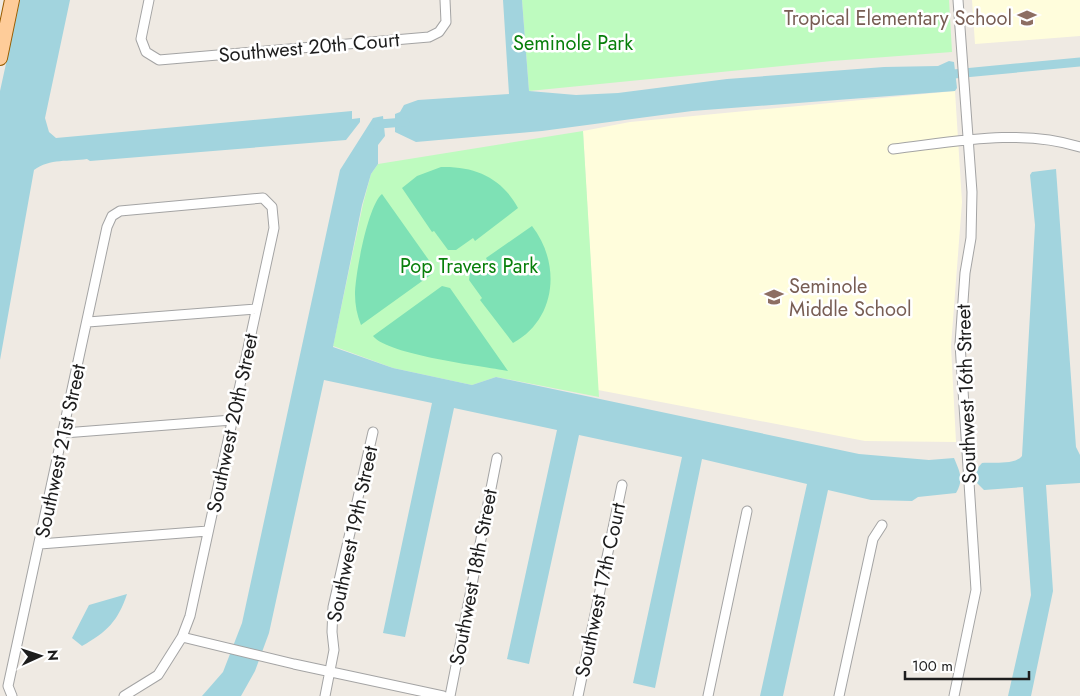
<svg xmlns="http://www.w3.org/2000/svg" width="1080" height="696" font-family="Jost,sans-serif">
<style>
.education{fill:#fffddc}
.park{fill:#befbbf}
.pitch{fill:#7ee1b5}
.water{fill:#a2d4de}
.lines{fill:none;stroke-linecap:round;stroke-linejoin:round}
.canal{stroke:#a2d4de;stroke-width:9}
.street-casing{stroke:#a4a4a4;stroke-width:11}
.primary-casing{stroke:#975c00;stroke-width:16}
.street{stroke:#fff;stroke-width:9}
.primary{stroke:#fecc99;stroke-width:14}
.labels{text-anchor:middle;stroke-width:5;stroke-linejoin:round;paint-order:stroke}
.education-label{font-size:20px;fill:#785e54;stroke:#fff;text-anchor:end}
.park-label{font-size:20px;fill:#087f0b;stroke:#fff}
.street-label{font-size:20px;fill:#1d1d1d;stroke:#fff}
</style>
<rect width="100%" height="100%" fill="#efeae3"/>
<!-- education -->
<path class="education" d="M 972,0 L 1080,0 L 1080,36 L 975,44 Z
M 955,91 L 962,202 L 951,346 L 956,442 L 865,441 L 598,390 L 583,131 L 630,122 Z"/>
<!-- park -->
<path class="park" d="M 522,0 L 949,0 L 952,52 L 832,61 L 529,91 Z
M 583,131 L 599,397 L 496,377 L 472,385 L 393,368 L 333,346 L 363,204 L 371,174 L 378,164 Z"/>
<!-- pitch -->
<path class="pitch" d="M 441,167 C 475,166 502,178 518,208 L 475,241 L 473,238 L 456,250 L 448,250 L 434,231 L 432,232 L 402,188 L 417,176 Z
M 382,194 L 433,266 L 432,274 L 361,325 C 357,315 355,305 355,294 C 355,275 368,205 382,194 Z
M 532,226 C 561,263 557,319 513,343 L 480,300 L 482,298 L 469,280 L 470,272 L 487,260 L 486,258 Z
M 442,286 L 450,288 L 508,371 C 482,366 388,355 373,336 Z"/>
<!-- water -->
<path class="water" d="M 20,0 L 70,0 L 45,118 L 49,132 L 56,138 L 352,111 L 352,119 L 360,118 L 360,122 L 346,140 L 90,161 L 87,159 C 69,162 50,158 34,170 L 0,360 L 0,91 Z
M 503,0 L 522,0 L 529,91 L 576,95 L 618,93 L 727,79 L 884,67 L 938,66 L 949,61 L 954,62 L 957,88 L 955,91 L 692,111 L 542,131 L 416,142 L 395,132 L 395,114 L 400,112 L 404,105 L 418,100 L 509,94 Z
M 383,116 L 385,136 L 378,145 L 378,164 L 371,174 L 362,205 L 333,347 L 393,368 L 472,385 L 496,377 L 859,454 L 929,460 L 954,458 C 960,472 964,480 956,493 L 918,497 L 912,501 L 871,500 L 828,490 L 783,696 L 760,696 L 807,484 L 702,459 L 655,688 L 633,683 L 682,457 L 579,435 L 529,664 L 507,659 L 557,430 L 454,408 L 405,637 L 383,633 L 432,403 L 324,380 L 269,633 L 255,671 L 241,696 L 202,696 L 223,672 L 242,623 L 340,170 L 373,118 Z
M 1056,169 L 1076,447 L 1080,455 L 1080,483 L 1046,485 L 1053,591 L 1031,696 L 1008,696 L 1031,595 L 1023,487 L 984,490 L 976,482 L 975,471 L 982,463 C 993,462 1015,465 1022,456 L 1035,225 L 1030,175 L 1032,172 Z
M 127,594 C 118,621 107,632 82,646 L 72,638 L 89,605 Z"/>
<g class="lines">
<!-- canal -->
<path class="canal" d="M 943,75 L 1080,62
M 378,131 L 379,124 L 405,122"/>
<!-- street casing -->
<g class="street-casing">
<path id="street" d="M 149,0 L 141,39 L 146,52 L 159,60 L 429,37 L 439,32 L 446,22 L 445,0
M 893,149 C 954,142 1020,128 1080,147
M 88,322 L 256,309
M 64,433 L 232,420
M 40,544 L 208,531
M 182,637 L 294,664 L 443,696
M 12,696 L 8,686 L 107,227 L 112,216 L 120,211 L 263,198 L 272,207 L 274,228 L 190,616 L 182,637 L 158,675 L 124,696
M 325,696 L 334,650 L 332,632 L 333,607 L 373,432
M 450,696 L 497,458
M 578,696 L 622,485
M 708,696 L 747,511
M 839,696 L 873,539 L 882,525
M 954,696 L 976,590 L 960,344 L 965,273 L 971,238 L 972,192 L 958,0"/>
</g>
<!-- primary casing -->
<g class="primary-casing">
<path id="primary" d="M 0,58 L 12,0"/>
</g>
<!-- street -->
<use href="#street" class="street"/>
<!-- primary -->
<use href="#primary" class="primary"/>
</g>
<!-- icons -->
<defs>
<g id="school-bare" transform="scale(1.5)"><path d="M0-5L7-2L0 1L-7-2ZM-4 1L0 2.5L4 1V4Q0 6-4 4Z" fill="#8d6e63" stroke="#fff" stroke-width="2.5" paint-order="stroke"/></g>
</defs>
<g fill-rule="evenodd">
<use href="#school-bare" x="1027" y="18"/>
<use href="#school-bare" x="774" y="297"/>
</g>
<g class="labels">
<!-- education labels -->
<g class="education-label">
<text x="1012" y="25">Tropical Elementary School</text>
<text x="789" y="293" text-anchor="start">Seminole<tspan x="789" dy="23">Middle School</tspan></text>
</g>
<!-- park labels -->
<g class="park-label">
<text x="573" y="50">Seminole Park</text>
<text x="469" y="273">Pop Travers Park</text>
</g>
<!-- street labels -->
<g class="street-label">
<text transform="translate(309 47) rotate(-5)" y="7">Southwest 20th Court</text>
<text transform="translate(966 394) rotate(-92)" y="7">Southwest 16th Street</text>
<text transform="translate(232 423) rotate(-78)" y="7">Southwest 20th Street</text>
<text transform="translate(60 451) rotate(-78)" y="7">Southwest 21st Street</text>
<text transform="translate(352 534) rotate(-78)" y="7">Southwest 19th Street</text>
<text transform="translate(473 577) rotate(-79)" y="7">Southwest 18th Street</text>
<text transform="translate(600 590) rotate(-78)" y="7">Southwest 17th Court</text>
</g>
</g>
<!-- north arrow -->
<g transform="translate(40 656) rotate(87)" stroke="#ffffff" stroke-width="4" paint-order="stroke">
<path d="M0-4L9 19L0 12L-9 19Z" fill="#1d1d1d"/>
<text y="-8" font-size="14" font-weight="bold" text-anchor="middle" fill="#1d1d1d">N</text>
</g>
<!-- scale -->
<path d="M905 671v8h124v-8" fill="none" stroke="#1d1d1d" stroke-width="2.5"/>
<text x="912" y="671" font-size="15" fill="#1d1d1d" stroke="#ffffff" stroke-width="4" paint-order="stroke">100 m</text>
</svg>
